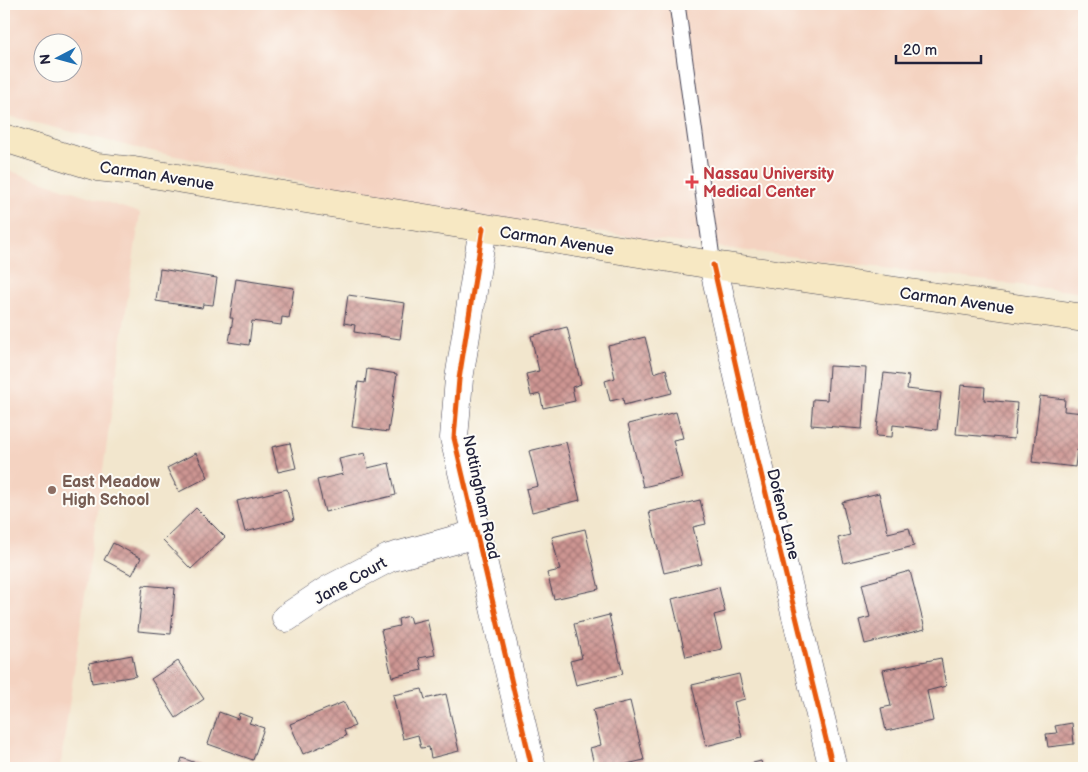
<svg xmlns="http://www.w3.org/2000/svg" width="1088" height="772" font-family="'Balsamiq Sans',sans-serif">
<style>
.built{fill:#f4d3c1;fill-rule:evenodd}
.building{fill:url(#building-cross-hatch)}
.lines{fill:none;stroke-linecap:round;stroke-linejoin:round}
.lane-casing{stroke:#413f51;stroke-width:17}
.street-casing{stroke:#413f51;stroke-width:29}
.secondary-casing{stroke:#413f51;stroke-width:29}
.lane{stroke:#fff;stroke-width:15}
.street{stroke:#fff;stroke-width:28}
.secondary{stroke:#f7e8c3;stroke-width:28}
.cycleway-casing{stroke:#fdfcf7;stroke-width:8}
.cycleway{stroke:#e8590c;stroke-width:5}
.health-dot{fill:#e0444e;stroke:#fdfcf7;stroke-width:2}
.education-dot{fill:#8d6e63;stroke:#fdfcf7;stroke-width:2}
.labels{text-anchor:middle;stroke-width:4;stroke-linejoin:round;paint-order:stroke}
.health-label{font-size:16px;font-weight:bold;fill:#be3a42;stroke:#fdfcf7;text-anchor:start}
.street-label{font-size:16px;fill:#22223b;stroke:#fdfcf7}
.education-label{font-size:16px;font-weight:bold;fill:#785e54;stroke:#fdfcf7;text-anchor:start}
</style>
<defs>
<pattern id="building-cross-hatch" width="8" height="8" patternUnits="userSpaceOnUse" patternTransform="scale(1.25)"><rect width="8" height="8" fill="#cd9592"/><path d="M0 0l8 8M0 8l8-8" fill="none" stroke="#a67978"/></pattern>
</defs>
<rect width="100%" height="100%" fill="#fdfcf7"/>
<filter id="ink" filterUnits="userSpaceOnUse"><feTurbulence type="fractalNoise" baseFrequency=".02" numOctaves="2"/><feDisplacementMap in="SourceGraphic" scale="10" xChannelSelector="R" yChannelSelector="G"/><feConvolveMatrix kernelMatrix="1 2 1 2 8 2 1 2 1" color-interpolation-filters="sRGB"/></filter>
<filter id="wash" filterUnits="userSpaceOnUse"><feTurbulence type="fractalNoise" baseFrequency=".0096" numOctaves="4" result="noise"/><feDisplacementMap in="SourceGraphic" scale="20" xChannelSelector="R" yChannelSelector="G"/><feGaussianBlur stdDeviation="1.12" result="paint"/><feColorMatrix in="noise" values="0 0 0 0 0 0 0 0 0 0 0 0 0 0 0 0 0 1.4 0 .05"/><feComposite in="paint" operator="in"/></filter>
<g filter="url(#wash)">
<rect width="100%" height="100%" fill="#f2e6cd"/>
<!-- built -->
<path class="built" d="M 4,4 L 1084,4 L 1084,293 L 461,215 L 137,148 L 4,115 ZM 42,42 L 72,42 L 72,72 L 42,72 Z
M 4,169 L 140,213 L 60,768 L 4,768 Z"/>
<g id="blocks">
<!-- building -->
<path class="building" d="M 160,269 L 217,278 L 213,305 L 203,304 L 202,308 L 156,301 Z
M 236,279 L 294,288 L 289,318 L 282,317 L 281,325 L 252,321 L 249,345 L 229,342 L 233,318 L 230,318 Z
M 348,295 L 405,303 L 400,339 L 354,332 L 355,325 L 344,323 Z
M 567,327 L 581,384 L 572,387 L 575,401 L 543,408 L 540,394 L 531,396 L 526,374 L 539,371 L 531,336 Z
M 645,337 L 654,373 L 666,369 L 672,393 L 624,405 L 623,398 L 610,401 L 605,381 L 615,378 L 608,346 Z
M 829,366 L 866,368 L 862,429 L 811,425 L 813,399 L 827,400 Z
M 367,369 L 397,374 L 388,432 L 352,427 L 358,382 L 365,383 Z
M 884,373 L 909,376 L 907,389 L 941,393 L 937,430 L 893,425 L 892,437 L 876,436 Z
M 961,385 L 985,387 L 984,400 L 1017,403 L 1014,439 L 956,434 Z
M 1040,396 L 1065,399 L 1064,411 L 1084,413 L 1084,451 L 1077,450 L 1075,467 L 1032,462 Z
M 676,412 L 683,438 L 673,440 L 682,478 L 643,487 L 628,424 Z
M 566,442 L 580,500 L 532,512 L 526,489 L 538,486 L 529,451 Z
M 290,443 L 296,468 L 278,472 L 272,447 Z
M 196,453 L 208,477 L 179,492 L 167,468 Z
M 365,453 L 368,468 L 389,463 L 396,495 L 325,512 L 317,480 L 343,474 L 339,459 Z
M 287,489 L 294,520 L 245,532 L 237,501 Z
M 879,493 L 888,533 L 909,528 L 914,546 L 844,563 L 838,538 L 850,535 L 842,502 Z
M 700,500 L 706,524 L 693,527 L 702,564 L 664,573 L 649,512 Z
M 196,508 L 225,537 L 191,569 L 163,540 Z
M 585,529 L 599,589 L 554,599 L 547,573 L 560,570 L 552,537 Z
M 113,543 L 141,558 L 132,575 L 104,560 Z
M 910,571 L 925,629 L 865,644 L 859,620 L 870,617 L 862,584 Z
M 143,585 L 175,588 L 171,634 L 138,631 Z
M 719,587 L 725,612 L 714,615 L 722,649 L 686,657 L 672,599 Z
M 609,615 L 623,674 L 576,685 L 570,661 L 582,658 L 574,624 Z
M 409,616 L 411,623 L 427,619 L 435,655 L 419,658 L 422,670 L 392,677 L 381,630 L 399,626 L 398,619 Z
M 132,655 L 136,676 L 92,683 L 89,663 Z
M 941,658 L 946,686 L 927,691 L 933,721 L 886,731 L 881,708 L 891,706 L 883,670 Z
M 178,661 L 204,699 L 176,718 L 151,679 Z
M 739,674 L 745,699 L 734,702 L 742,737 L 706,746 L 692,685 Z
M 422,689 L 425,699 L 446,694 L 459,751 L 431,758 L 429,747 L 421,748 L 418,735 L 403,739 L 393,695 Z
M 630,701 L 644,760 L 610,768 L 595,768 L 590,748 L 601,745 L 593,710 Z
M 344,702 L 355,726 L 344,730 L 346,736 L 303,754 L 290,724 Z
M 219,712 L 238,719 L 239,713 L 252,718 L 249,723 L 264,728 L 253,760 L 208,744 Z
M 1072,723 L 1074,744 L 1048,747 L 1046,734 L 1057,733 L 1055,726 Z
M 182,758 L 210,768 L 179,768 Z
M 761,761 L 763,768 L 733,768 Z"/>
</g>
</g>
<g filter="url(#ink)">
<use href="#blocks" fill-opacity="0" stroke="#413f51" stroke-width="1"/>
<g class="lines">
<!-- lane casing -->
<g class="lane-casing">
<path id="lane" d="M 677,4 L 713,265"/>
</g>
<!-- street casing -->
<g class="street-casing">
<path id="street" d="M 483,228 L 459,379 L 454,438 L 532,768
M 713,265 L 748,420 L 833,768
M 286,618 L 328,590 L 389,558 L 476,534"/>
</g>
<!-- secondary casing -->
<g class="secondary-casing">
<path id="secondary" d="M 4,138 L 97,167 L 134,171 L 713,265 L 1084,318"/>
</g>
<!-- lane -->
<use href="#lane" class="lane"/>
<!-- street -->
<use href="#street" class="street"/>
<!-- secondary -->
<use href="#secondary" class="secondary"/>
<!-- cycleway casing -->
<g class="cycleway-casing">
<path id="cycleway" d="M 483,228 L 459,379 L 454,438 L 532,768
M 713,265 L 748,420 L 833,768"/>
</g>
<!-- cycleway -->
<use href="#cycleway" class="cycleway"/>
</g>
</g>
<!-- markers -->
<path class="health-dot" d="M689.5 174.5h5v5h5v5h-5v5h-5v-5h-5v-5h5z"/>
<circle class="education-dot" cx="52" cy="490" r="5"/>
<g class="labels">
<!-- health labels -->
<g class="health-label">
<text x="703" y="179">Nassau University<tspan x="703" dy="18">Medical Center</tspan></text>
</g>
<!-- street labels -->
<g class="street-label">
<text transform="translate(157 175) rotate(9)" y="6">Carman Avenue</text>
<text transform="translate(557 240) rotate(9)" y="6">Carman Avenue</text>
<text transform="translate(957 300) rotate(8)" y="6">Carman Avenue</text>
<text transform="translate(482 497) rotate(78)" y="6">Nottingham Road</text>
<text transform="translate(784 514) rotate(76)" y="6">Dofena Lane</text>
<text transform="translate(350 580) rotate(-29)" y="6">Jane Court</text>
</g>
<!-- education labels -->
<g class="education-label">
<text x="62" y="487">East Meadow<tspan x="62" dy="18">High School</tspan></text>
</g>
</g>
<!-- margin -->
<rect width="1088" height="772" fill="none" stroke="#fdfcf7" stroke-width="20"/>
<!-- north arrow -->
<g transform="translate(58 58) rotate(264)"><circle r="24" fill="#fdfcf7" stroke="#a5a5ac"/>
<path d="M0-4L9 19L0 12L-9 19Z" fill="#1f6fb2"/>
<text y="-8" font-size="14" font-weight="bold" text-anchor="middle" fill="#22223b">N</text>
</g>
<!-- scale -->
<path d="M896 55v8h85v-8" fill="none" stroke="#22223b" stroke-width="2.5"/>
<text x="903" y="55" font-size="15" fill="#22223b" stroke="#fdfcf7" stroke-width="4" paint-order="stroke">20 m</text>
</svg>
